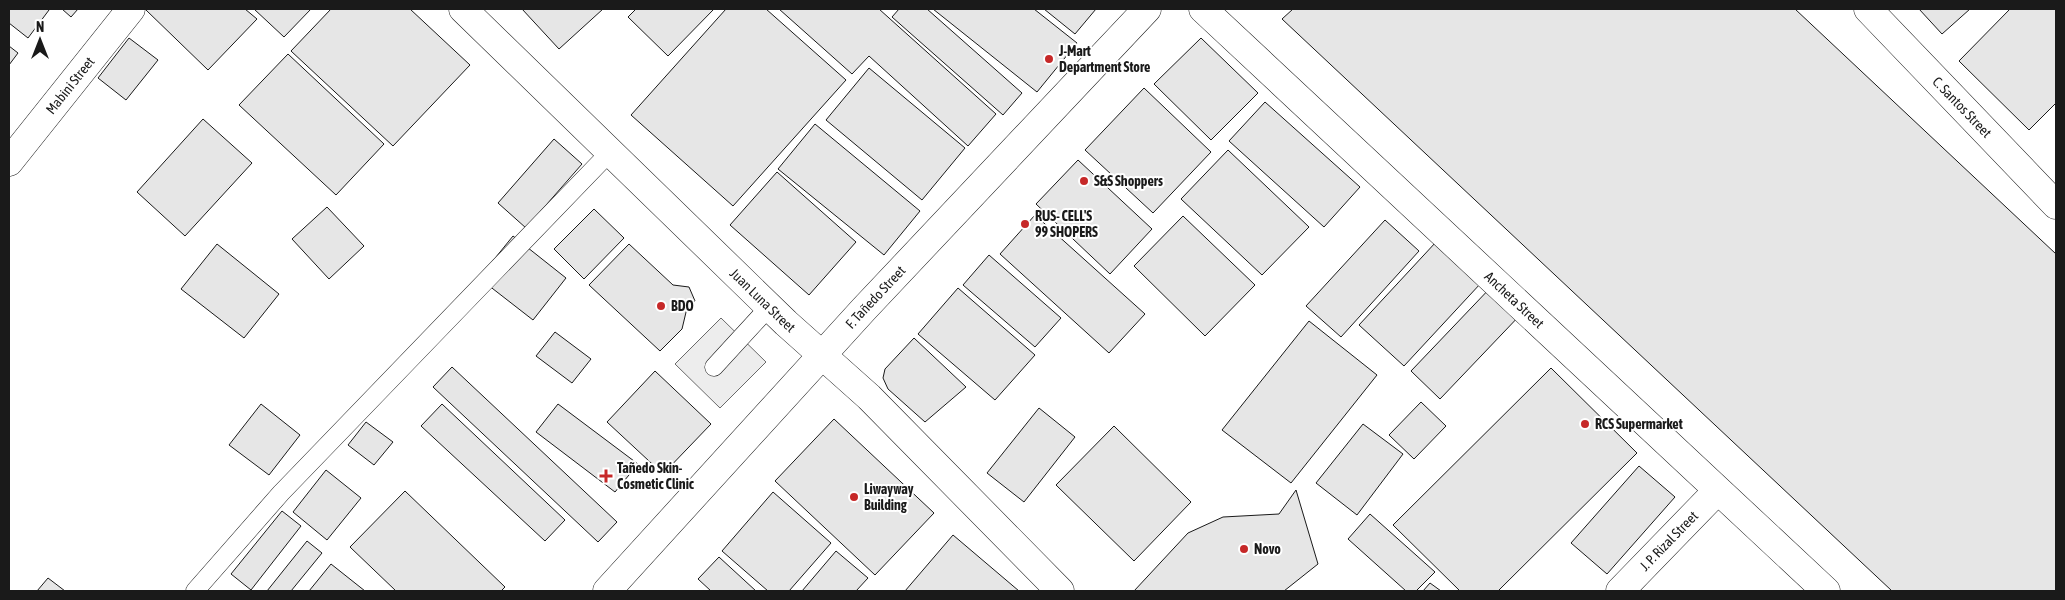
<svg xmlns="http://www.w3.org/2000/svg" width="2065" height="600" font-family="'Asap Condensed',sans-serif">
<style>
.parking{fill:#ededed;stroke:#6a6a6a}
.building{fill:#e6e6e6;stroke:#1a1a1a}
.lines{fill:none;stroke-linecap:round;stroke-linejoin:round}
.service-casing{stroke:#1a1a1a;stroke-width:19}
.minor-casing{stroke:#1a1a1a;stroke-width:29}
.tertiary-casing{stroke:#1a1a1a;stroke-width:29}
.secondary-casing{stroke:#1a1a1a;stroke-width:29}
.service{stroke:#fff;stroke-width:18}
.minor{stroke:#fff;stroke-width:28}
.tertiary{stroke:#fff;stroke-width:28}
.secondary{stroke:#fff;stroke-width:28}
.poi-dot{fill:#c62828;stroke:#fff;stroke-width:2}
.labels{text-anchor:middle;stroke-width:4;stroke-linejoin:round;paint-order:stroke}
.poi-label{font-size:14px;font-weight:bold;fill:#1a1a1a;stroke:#fff;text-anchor:start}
.street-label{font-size:14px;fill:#1a1a1a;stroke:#fff}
</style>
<rect width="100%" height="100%" fill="#fff"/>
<!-- parking -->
<path class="parking" d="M 721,318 L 766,362 L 720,408 L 675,364 Z"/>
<!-- building -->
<path class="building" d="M 9,9 L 47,9 L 49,10 L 28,38 L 9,23 Z
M 62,9 L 78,9 L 71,17 Z
M 148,9 L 245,9 L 257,19 L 208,70 L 146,10 Z
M 254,9 L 311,9 L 284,37 Z
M 331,9 L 410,9 L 470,65 L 393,146 L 291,51 Z
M 522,9 L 603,9 L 559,49 Z
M 636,9 L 714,9 L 668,56 L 628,17 Z
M 726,9 L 766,9 L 846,80 L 733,206 L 631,115 Z
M 779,9 L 879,9 L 996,114 L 968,146 L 869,56 L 852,74 Z
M 899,9 L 927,9 L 1022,93 L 1003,115 L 892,17 Z
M 933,9 L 1034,9 L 1077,43 L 1037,92 Z
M 1044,9 L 1096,9 L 1075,34 Z
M 1293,9 L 1795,9 L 2056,254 L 2056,591 L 1892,591 L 1282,19 Z
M 1919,9 L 1970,9 L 1942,34 Z
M 2010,9 L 2056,9 L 2056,103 L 2029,130 L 1959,61 Z
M 129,38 L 158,60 L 126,100 L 98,78 Z
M 1201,38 L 1258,93 L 1211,140 L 1154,84 Z
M 9,46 L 18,53 L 9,65 Z
M 288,54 L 384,144 L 336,195 L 239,105 Z
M 869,68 L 965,148 L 922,200 L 826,120 Z
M 1144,88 L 1211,152 L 1153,213 L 1085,150 Z
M 1265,102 L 1360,187 L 1324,227 L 1229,141 Z
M 203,119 L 252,163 L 185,236 L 137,192 Z
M 815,124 L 920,211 L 884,255 L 778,169 Z
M 554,139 L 582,164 L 526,228 L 498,203 Z
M 1228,150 L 1309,227 L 1262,275 L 1181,199 Z
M 1078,160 L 1152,229 L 1110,274 L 1036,204 Z
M 777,172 L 856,242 L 809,295 L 730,225 Z
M 327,207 L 364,246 L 329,279 L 292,239 Z
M 594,209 L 624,238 L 584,279 L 554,249 Z
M 1035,215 L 1145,314 L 1109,353 L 1000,254 Z
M 1183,216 L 1255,285 L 1205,336 L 1134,266 Z
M 1385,220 L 1419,251 L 1341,337 L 1306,306 Z
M 513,236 L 566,278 L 533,320 L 479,278 Z
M 1436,242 L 1481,283 L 1404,366 L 1359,325 Z
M 217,244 L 279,294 L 244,338 L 181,289 Z
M 629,244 L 673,285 L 689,287 L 695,301 L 687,308 L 682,329 L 660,351 L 589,285 Z
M 989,255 L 1061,318 L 1035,347 L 963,285 Z
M 1494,284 L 1523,312 L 1440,399 L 1411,371 Z
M 958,288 L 1035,355 L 995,400 L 918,334 Z
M 1309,321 L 1377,375 L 1291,483 L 1222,430 Z
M 555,332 L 591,359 L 572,383 L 536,356 Z
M 914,338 L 966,387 L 925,422 L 888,389 L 883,378 L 885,369 Z
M 452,367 L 617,522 L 598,542 L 433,387 Z
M 1551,368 L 1637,453 L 1498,591 L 1460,591 L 1393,525 Z
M 655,371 L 711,424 L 663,474 L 607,422 Z
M 1421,402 L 1446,426 L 1414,459 L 1389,435 Z
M 261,404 L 300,435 L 269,475 L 229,445 Z
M 442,404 L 565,520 L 545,541 L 421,426 Z
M 558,404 L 638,464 L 615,492 L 536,432 Z
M 1039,408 L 1075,437 L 1024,502 L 987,473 Z
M 834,419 L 934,513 L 875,575 L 775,481 Z
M 366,422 L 393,442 L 374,465 L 348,445 Z
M 1363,424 L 1403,454 L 1357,515 L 1316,483 Z
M 1114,426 L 1191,502 L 1134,561 L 1056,485 Z
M 1639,466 L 1675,497 L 1607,574 L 1571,543 Z
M 326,470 L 361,498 L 327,540 L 293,512 Z
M 1296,490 L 1318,564 L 1284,591 L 1134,591 L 1188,533 L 1223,517 L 1279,514 Z
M 405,491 L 505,587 L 501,591 L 396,591 L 350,547 Z
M 773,492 L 831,543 L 789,591 L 768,591 L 722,551 Z
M 282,511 L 301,526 L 251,590 L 231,574 Z
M 1370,514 L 1435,572 L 1416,591 L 1406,591 L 1348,539 Z
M 953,535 L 1019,591 L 905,591 Z
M 307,541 L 322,553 L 291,591 L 267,591 Z
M 836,551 L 868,578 L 856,591 L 802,591 Z
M 719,557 L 756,591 L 711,591 L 698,579 Z
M 331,564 L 365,591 L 309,591 Z
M 48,578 L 65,591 L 37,591 Z
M 1430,583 L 1441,591 L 1423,591 Z"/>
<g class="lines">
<!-- service casing -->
<g class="service-casing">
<path id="service" d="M 714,367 L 770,306
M 195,591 L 281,493 L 611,151"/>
</g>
<!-- minor casing -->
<g class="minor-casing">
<g id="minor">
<path id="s1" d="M 1203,9 L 1826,591"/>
<path id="s2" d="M 1868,9 L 2056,205"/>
<path id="s3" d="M 9,162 L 131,9"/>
</g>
</g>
<!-- tertiary casing -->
<g class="tertiary-casing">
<g id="tertiary">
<path id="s4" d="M 1620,591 L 1717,491"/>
</g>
</g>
<!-- secondary casing -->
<g class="secondary-casing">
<g id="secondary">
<path id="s5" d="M 463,9 L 786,323 L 869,397 L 1060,591"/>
<path id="s6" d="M 607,591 L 864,309 L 1147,9"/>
</g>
</g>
<!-- service -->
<use href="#service" class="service"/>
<!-- minor -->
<use href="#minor" class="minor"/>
<!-- tertiary -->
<use href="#tertiary" class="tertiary"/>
<!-- secondary -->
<use href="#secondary" class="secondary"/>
</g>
<!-- markers -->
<g class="poi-dot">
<circle cx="1049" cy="59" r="5"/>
<circle cx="1084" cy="181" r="5"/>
<circle cx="1025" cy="224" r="5"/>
<circle cx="661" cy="306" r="5"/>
<circle cx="1585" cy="424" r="5"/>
<path d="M603.5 468.5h5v5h5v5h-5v5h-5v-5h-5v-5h5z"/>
<circle cx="854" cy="497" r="5"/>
<circle cx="1244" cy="549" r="5"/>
</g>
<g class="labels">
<!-- poi labels -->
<g class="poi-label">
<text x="1059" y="56">J-Mart<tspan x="1059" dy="16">Department Store</tspan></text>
<text x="1094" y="186">S&amp;S Shoppers</text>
<text x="1035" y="221">RUS- CELL'S<tspan x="1035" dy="16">99 SHOPERS</tspan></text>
<text x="671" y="311">BDO</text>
<text x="1595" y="429">RCS Supermarket</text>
<text x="617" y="473">Tañedo Skin-<tspan x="617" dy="16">Cosmetic Clinic</tspan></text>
<text x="864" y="494">Liwayway<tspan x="864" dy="16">Building</tspan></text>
<text x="1254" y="554">Novo</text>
</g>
<!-- street labels -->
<g class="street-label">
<text dy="5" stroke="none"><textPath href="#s3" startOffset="98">Mabini Street</textPath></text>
<text dy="5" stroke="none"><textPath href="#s2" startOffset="136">C. Santos Street</textPath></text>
<text dy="5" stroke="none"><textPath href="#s6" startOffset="398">F. Tañedo Street</textPath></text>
<text dy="5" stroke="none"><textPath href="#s5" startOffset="418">Juan Luna Street</textPath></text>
<text dy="5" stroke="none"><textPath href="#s1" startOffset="426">Ancheta Street</textPath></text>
<text dy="5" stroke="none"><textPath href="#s4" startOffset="70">J. P. Rizal Street</textPath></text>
</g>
</g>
<!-- border -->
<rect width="2065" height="600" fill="none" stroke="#1a1a1a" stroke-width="20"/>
<!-- north arrow -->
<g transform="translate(40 40)" stroke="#ffffff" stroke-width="4" paint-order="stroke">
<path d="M0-4L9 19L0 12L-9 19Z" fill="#1a1a1a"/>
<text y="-8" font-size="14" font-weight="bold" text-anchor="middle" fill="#1a1a1a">N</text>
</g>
</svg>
